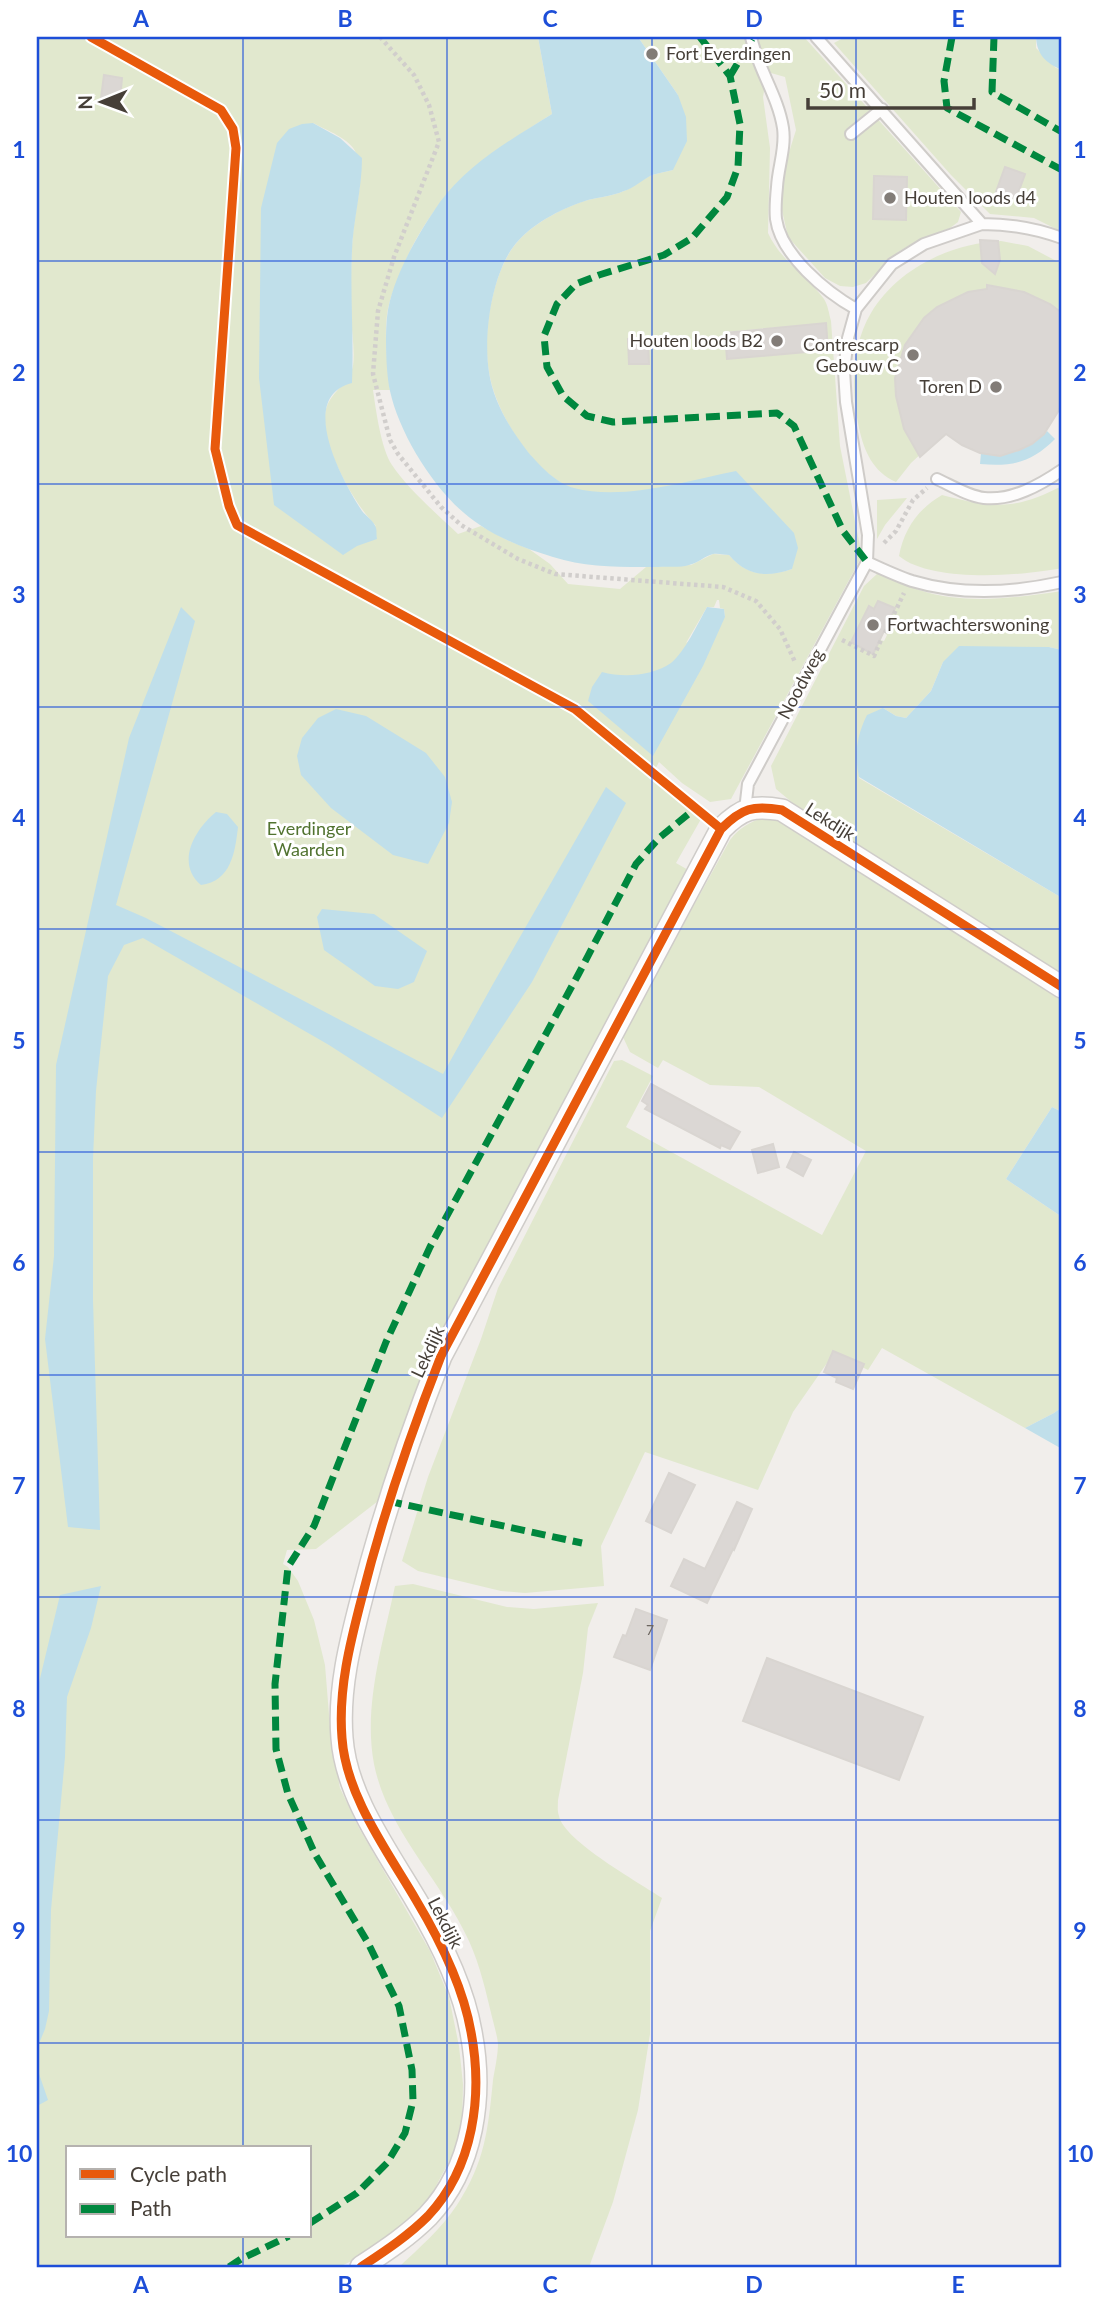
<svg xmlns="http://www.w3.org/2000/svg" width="1099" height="2304" font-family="Lato,sans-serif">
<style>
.green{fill:#e1e8ce;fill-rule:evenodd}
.water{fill:#c0dfea}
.building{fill:#dbd7d4;stroke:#d9d5d1;stroke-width:2}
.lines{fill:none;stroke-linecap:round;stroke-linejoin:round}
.lane-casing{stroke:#cfccc9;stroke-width:14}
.street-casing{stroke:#cfccc9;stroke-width:24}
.path{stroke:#d1cecc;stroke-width:4.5;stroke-dasharray:3.5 3.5;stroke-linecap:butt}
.lane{stroke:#fdfcfc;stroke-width:10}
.street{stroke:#fdfcfc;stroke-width:21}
.quiet{stroke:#00873e;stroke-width:7;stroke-dasharray:14 7;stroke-linecap:butt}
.cycleway-casing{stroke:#fff;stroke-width:13}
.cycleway{stroke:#e8590c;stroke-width:9}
.grid{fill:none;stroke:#1d4ed8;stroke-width:2;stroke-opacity:0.55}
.poi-dot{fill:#827c77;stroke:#fff;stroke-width:2.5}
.labels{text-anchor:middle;stroke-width:6;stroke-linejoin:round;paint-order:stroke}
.number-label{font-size:14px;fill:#6c6660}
.poi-label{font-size:18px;fill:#463f38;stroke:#fff;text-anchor:start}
.street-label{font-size:18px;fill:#463f38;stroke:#fff}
.park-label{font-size:18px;fill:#517330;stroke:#fff}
.neatline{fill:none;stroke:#1d4ed8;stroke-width:2.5}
.grid-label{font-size:23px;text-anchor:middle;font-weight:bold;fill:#1d4ed8}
</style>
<rect width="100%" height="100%" fill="#f1eeeb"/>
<!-- green -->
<path class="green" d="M 37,37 L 538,37 L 552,114 C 484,157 434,191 402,269 C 396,284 389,299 387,315 C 384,339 388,367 390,390 L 373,390 C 376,410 381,449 392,465 C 407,488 438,515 458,534 L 481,526 L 507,540 L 529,549 L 550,564 L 568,584 L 620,589 L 646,567 L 691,565 L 713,554 L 729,555 C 747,576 767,577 792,569 L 622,493 C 605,493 585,494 569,487 C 531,469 495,412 489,372 C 482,334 492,269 519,240 C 534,223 566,206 588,200 C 600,197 613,196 624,191 C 634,187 642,179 652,175 C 658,173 666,172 673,170 L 678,95 L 638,37 L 804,37 L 961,212 L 958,222 L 950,228 L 920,239 L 898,252 L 866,283 L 853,287 L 840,286 L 825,278 L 788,237 L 781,206 L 786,162 L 796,130 L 785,77 L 771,73 L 768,68 L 763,97 L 770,148 L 768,233 C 780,260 807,276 824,299 C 828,305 829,314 831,321 L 840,446 L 862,556 L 731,799 L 710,802 L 682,783 L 659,762 L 651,777 L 701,819 L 676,863 L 690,871 L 382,1498 L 316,1549 L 287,1550 L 283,1564 L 288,1567 L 298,1581 L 314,1620 L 325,1665 L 331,1739 L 340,1788 L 359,1828 L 430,1951 L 449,1997 L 459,2046 L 463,2084 L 462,2128 L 455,2150 L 425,2207 L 360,2257 L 339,2267 L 37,2267 ZM 313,123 C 326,130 351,139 356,153 C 364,174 359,190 356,211 C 350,246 351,282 351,318 C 352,333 355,351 353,366 C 350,381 332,392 327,406 C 315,437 354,504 376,526 L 306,493 ZM 826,323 L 828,350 L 727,359 L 725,332 ZM 717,600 L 719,600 L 720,608 L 724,609 L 725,617 L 686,643 L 707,607 L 714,607 ZM 68,2148 L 310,2148 L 310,2236 L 68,2236 Z
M 845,37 L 1036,37 L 1036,48 L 1056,68 L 1062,70 L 1062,232 L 1034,218 L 990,214 L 951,175 L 834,43 ZM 1005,168 L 1025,174 L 1016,199 L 996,192 Z
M 1001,241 L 1028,246 L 1062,264 L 1062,343 L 1053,332 L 911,463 L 896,482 C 873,472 864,451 859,428 C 851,391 851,346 871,313 C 897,269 951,243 1001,241 Z
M 1062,486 L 1062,568 C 1022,576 931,583 899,556 C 904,529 918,509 942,495 C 993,508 1013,511 1062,486 Z
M 907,498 L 885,525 L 877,539 L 877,500 Z
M 878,573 C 892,578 905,585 919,590 C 965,605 1016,598 1062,591 L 1062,650 L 1049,647 L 943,662 L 931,691 L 906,718 L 896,716 L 883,708 L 859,778 L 1062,898 L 1062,975 L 794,804 L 776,789 L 771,766 L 864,586 ZM 869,606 L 890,618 L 884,632 L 887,635 L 884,641 L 880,640 L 873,654 L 851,642 Z
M 770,815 L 782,817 L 1062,1001 L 1062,1112 L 1052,1107 L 1006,1179 L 1062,1217 L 1062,1407 L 1054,1413 L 1025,1428 L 882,1348 L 868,1370 L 834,1353 L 793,1412 L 758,1490 L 645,1452 L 601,1546 L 604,1586 L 525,1593 L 501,1591 L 418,1571 L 402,1561 L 428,1477 L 481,1339 L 498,1288 L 614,1061 L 622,1060 L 653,1076 L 626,1127 L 822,1235 L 866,1151 L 759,1087 L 710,1085 L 663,1060 L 658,1068 L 630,1052 L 622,1035 L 730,840 C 741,825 753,821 770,815 Z
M 413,1584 L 507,1607 L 534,1609 L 598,1603 L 588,1628 L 583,1673 L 558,1800 C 558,1805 557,1811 559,1816 C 564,1841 640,1883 662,1898 L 650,1931 L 650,2034 L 638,2110 L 613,2202 L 589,2267 L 399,2267 C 419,2248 441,2229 457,2205 C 485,2162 488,2130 493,2080 C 495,2068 498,2055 498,2043 C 497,2035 494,2025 492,2017 C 486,1992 480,1965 469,1941 C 442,1881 387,1830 374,1764 C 363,1706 383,1643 395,1586 Z"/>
<!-- water -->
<path class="water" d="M 538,37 L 638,37 L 678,95 L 686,117 L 687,141 L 673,170 C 666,172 658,173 652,175 C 642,180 634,188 624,191 C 613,196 600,197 588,200 C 565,207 535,222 519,240 C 492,268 483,334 489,372 C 493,401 510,429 528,452 C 540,466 556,483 574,488 C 623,501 687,481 736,471 L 794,533 L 798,548 L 792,569 C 766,578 747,576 729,555 C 725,555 718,553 713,554 C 705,556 698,563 689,565 C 680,568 668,566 658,567 C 622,567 587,568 553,557 C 527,549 502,540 480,525 C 440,500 400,437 390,391 C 386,373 385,335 387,317 C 391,279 419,232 440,202 C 469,163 512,139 552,114 Z
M 1036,37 L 1062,37 L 1062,70 C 1046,63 1037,55 1036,37 Z
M 313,123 L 340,138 L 362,158 C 362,190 353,220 352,251 C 350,295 354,339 352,383 C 296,397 343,482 362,511 C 366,516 374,521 376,528 C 377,531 376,535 377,539 L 357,546 L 343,555 L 274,505 L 259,378 L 261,208 L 277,143 L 289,129 L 302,124 Z
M 1047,431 L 1055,439 C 1032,462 1013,467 980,464 L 981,453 C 1008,454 1028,451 1047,431 Z
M 181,607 L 195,621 L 116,905 L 146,918 L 443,1074 L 493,984 L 606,787 L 626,803 L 532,982 L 442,1118 L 329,1045 L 143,938 L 124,945 L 108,976 L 96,1091 L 93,1158 L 93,1300 L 100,1530 L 68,1527 L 45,1339 L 54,1256 L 56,1065 L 129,738 Z
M 707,607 L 724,609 L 725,617 L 703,666 L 653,756 L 588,701 L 592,687 L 602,672 C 624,678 652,676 671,663 C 685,652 698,623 707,607 Z
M 959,646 L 1049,647 L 1062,650 L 1062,898 L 859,777 C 854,754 857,735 867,715 L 883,708 L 896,716 L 906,718 L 931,691 L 943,662 Z
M 336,709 L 366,716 L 426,753 L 445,777 L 452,802 L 449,823 L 428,864 L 393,855 L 331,808 L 301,775 L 297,756 L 302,738 L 318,718 Z
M 216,812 L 227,814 L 238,827 C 235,853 231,881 201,885 C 175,863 195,829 216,812 Z
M 322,909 L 374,914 L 427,951 L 414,982 L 398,989 L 375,986 L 324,950 L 317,917 Z
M 1052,1107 L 1062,1112 L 1062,1217 L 1006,1179 Z
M 1062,1407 L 1062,1449 L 1025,1428 L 1054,1413 Z
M 101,1586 L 91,1628 L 67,1697 L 65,1757 L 51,1910 L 49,2011 L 45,2029 L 38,2046 L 37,2068 L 48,2100 L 37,2106 L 37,1691 L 60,1595 Z"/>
<!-- building -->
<path class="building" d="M 104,75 L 122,78 L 120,100 L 101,98 Z
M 1005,167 L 1025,174 L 1016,199 L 996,192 Z
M 874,176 L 907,177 L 906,220 L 873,219 Z
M 980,240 L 998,241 L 1000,260 L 995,274 L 982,263 Z
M 987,285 L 1024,292 L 1050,304 L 1062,313 L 1062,398 L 1059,410 L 1044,434 L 1032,444 L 1019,450 L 1000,456 L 980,453 L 962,445 L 946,434 L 920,457 L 904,429 L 896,396 L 895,378 L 905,345 L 924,318 L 937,307 L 968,292 L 987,289 Z
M 826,323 L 828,350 L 727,359 L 725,333 Z
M 648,338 L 649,364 L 629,364 L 628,339 Z
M 878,601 L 895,608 L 873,654 L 851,642 L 869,606 L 874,609 Z
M 651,1084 L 740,1132 L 730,1149 L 721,1145 L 720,1148 L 645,1109 L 648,1105 L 642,1101 Z
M 773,1144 L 779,1167 L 758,1173 L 752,1150 Z
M 794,1152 L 811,1160 L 803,1176 L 787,1167 Z
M 833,1351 L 864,1364 L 853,1389 L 836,1382 L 837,1378 L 824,1372 Z
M 669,1473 L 695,1485 L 671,1533 L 646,1521 Z
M 737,1502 L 752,1509 L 734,1550 L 733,1549 L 707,1603 L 671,1586 L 684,1559 L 705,1569 Z
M 636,1609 L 667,1620 L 650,1670 L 614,1657 L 623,1635 L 626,1636 Z
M 767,1658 L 923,1717 L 899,1780 L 743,1721 Z"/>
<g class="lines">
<!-- lane casing -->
<g class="lane-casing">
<path id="lane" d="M 751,37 C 758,69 778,96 783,128 C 786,148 778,167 777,187 C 776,197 775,209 776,219 C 781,255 826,292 856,309
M 816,37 L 982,224 C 1011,224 1035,228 1062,238
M 851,134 L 882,109
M 937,479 C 952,486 968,496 984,498 C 1012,501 1040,485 1062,470
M 867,562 C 882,569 897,576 912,581 C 962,596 1012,593 1062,582
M 745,810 L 748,784 L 867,562 L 868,535 L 846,402 L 844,371 L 848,338 L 856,309 L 892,264 L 924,244 L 982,224"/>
</g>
<!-- street casing -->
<g class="street-casing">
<path id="street" d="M 361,2267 C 385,2251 408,2236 428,2216 C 474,2167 483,2095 471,2032 C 463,1986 440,1940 416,1900 C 388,1852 346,1796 342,1738 C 338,1690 350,1643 362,1597 C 383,1514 410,1435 441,1356 L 721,829 C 742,808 753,805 782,810 L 1062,987"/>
</g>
<!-- path -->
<path class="path" d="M 380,37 L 414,75 L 429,105 L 439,142 L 394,257 L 378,311 L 373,374 L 390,440 L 398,454 L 441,507 L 461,525 L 518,559 L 555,574 L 723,587 L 756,601 L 780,629 L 795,662
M 884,543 L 896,531 L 913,500 L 927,488
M 885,633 L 904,593
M 842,640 L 874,656 L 881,640"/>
<!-- lane -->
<use href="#lane" class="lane"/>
<!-- street -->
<use href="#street" class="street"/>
<!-- quiet -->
<path class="quiet" d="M 700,37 L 730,76 L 740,124 L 738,167 L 727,197 L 692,238 L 664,255 L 599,275 L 576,284 L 557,304 L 544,336 L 547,367 L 563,396 L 587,416 L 613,422 L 777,413 L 794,426 L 843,531 L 867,562
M 952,37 L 944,81 L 947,108 L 1062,170
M 994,37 L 992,92 L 1062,132
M 730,76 L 752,39
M 388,1501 L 582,1543
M 310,2223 L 357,2193 L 387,2163 L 405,2133 L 413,2101 L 412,2070 L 399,2006 L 368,1943 L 315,1854 L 288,1794 L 276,1749 L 275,1684 L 288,1567 L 314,1526 L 386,1342 L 430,1247 L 578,975 L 636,864 L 659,838 L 697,807
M 229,2267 L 241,2259 L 289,2236"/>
<!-- cycleway casing -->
<g class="cycleway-casing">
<path id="cycleway" d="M 91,37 L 221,110 L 233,129 L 236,148 L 215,449 L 229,506 L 237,525 L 575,709 L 721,829
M 361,2267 C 385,2251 408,2236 428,2216 C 474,2167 483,2095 471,2032 C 463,1986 440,1940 416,1900 C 388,1852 346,1796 342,1738 C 338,1690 350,1643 362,1597 C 383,1514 410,1435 441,1356 L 721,829 C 742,808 753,805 782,810 L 1062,987"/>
</g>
<!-- cycleway -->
<use href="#cycleway" class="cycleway"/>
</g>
<!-- grid -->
<path class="grid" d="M 243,37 L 243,2148M 447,37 L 447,2267M 652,37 L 652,2267M 856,37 L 856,2267M 37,261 L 1062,261M 37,484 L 1062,484M 37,707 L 1062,707M 37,929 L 1062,929M 37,1152 L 1062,1152M 37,1375 L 1062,1375M 37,1597 L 1062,1597M 37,1820 L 1062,1820M 37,2043 L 1062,2043M 243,2236 L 243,2267"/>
<!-- markers -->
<g class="poi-dot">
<circle cx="652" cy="54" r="7"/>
<circle cx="890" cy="198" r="7"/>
<circle cx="777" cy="341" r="7"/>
<circle cx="913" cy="355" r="7"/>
<circle cx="996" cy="387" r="7"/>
<circle cx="873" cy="625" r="7"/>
</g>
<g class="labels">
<!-- number labels -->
<g class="number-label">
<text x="650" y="1635">7</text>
</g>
<!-- poi labels -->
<g class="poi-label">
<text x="666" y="60">Fort Everdingen</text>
<text x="904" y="204">Houten loods d4</text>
<text x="763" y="347" text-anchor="end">Houten loods B2</text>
<text x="899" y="351" text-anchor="end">Contrescarp<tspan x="899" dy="21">Gebouw C</tspan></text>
<text x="982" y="393" text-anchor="end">Toren D</text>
<text x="887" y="631">Fortwachterswoning</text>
</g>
<!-- street labels -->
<g class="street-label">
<text transform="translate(801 684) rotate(-62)" y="6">Noodweg</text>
<text transform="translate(830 822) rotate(32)" y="6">Lekdijk</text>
<text transform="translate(428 1352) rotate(-65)" y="6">Lekdijk</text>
<text transform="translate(445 1923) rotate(63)" y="6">Lekdijk</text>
</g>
<!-- park labels -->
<g class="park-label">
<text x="309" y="835">Everdinger<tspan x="309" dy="21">Waarden</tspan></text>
</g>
</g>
<!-- border -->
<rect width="1099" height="2304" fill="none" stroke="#ffffff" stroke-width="77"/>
<!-- legend -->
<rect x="66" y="2146" width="245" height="91" fill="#ffffff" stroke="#b5b2af" stroke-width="2"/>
<rect x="80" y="2169" width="35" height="10" fill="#e8590c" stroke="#b5b2af" stroke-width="2"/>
<text x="130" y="2182" font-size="21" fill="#463f38">Cycle path</text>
<rect x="80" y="2204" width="35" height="10" fill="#00873e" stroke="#b5b2af" stroke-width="2"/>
<text x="130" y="2216" font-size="21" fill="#463f38">Path</text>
<!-- north arrow -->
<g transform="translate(102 102) rotate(269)" stroke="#ffffff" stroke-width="5" paint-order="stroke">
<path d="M0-5L12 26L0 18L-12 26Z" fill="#463f38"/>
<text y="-10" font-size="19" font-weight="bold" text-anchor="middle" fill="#463f38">N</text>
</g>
<!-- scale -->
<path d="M808 98v10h166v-10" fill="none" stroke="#463f38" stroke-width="3.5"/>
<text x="819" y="98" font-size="21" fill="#463f38" stroke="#ffffff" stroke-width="5" paint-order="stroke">50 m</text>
<rect x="38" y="38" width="1022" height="2228" class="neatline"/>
<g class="grid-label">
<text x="141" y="27">A</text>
<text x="345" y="27">B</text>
<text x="550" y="27">C</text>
<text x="754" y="27">D</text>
<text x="958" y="27">E</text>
<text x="19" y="158">1</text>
<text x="1080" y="158">1</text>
<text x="19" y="381">2</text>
<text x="1080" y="381">2</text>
<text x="19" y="603">3</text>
<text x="1080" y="603">3</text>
<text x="19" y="826">4</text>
<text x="1080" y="826">4</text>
<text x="19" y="1049">5</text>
<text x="1080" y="1049">5</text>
<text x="19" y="1271">6</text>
<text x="1080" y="1271">6</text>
<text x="19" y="1494">7</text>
<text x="1080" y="1494">7</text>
<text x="19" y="1717">8</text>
<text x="1080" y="1717">8</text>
<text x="19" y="1939">9</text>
<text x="1080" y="1939">9</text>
<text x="19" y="2162">10</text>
<text x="1080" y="2162">10</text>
<text x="141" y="2293">A</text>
<text x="345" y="2293">B</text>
<text x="550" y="2293">C</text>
<text x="754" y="2293">D</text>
<text x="958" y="2293">E</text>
</g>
</svg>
